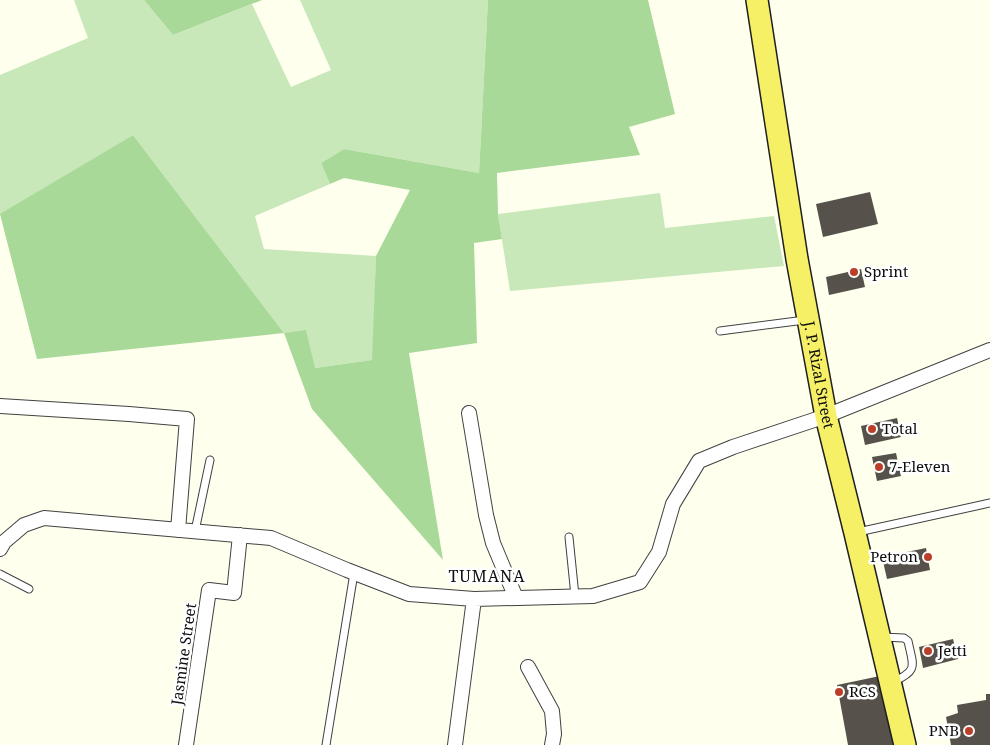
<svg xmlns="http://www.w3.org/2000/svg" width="990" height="745" font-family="'Noto Serif',serif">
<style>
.green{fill:#c8e8b9}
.forest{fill:#a8d998}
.building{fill:#56514a}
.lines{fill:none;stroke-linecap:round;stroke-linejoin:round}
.lane-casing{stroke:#414141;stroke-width:9}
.street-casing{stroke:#414141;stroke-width:16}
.primary-casing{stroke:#1f1f1f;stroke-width:24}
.lane{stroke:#fff;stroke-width:7}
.street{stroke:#fff;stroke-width:14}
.primary{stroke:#f6f067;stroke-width:21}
.poi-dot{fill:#bb3f28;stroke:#fff;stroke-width:2}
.labels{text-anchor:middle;stroke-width:5;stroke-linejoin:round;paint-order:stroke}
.poi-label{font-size:15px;fill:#0e0e0e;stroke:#fff;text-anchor:start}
.street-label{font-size:15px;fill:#0e0e0e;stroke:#fff}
.neighbourhood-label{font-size:16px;letter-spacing:1px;fill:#0e0e0e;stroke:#fff}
</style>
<rect width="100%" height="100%" fill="#ffe"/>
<!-- green -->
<path class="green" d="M 74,0 L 144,0 L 173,35 L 252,4 L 291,87 L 331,70 L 300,0 L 488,0 L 479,173 L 344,149 L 321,163 L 330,184 L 255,216 L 264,249 L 376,256 L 373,360 L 314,368 L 306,331 L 284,333 L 133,135 L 0,215 L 0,75 L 88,38 Z
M 660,193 L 665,228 L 774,216 L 784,266 L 510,291 L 498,214 Z"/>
<!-- forest -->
<path class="forest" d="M 144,0 L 262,0 L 173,35 Z
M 488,0 L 648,0 L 675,114 L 629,127 L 640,155 L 497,173 L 498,214 L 502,239 L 474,243 L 477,343 L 409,353 L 443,560 L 312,409 L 284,333 L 37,359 L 0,214 L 133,135 L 284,333 L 306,330 L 315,368 L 372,360 L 376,256 L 410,190 L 344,178 L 330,184 L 321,163 L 344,149 L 479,173 Z"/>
<!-- building -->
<path class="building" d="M 870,192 L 878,224 L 823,237 L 816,204 Z
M 861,269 L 865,287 L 829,295 L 826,277 Z
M 897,418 L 901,437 L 865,445 L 861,426 Z
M 896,453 L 901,476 L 877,481 L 872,457 Z
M 926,548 L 930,570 L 887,579 L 882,557 Z
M 953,639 L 958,659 L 923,668 L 919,647 Z
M 880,676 L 894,745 L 848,745 L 837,685 Z
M 986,694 L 990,694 L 990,745 L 951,745 L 946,717 L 958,713 L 957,705 L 986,700 Z"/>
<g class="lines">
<!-- lane casing -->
<g class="lane-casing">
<path id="lane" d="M 720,331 L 805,320
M 195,531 L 210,460
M 858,532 L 990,503
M 569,537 L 575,596
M 0,574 L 29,589
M 882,637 L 904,638 L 908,641 C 913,666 919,670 893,682
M 326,745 L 354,573"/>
</g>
<!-- street casing -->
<g class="street-casing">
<path id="street" d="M 0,406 L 129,414 L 187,419 L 178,530
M 469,413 L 486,515 L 493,543 L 516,598
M 0,549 L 4,542 L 24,525 L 44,518 L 271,538 L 347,570 L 409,594 L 474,599 L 593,596 L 640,582 L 659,552 L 673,504 L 699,461 L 733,447 L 826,416 L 990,350
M 528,667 L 552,711 L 554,734 L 552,745
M 186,745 L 209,590 L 234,593 L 240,535
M 455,745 L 474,599"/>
</g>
<!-- primary casing -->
<g class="primary-casing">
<g id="primary">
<path id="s1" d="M 757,0 L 797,259 L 826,416 L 855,533 L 905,745"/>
</g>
</g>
<!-- lane -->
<use href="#lane" class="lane"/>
<!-- street -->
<use href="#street" class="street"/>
<!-- primary -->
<use href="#primary" class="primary"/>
</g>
<!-- markers -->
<g class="poi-dot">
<circle cx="854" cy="272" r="5"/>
<circle cx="872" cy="429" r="5"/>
<circle cx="879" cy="467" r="5"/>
<circle cx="928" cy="557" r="5"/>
<circle cx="928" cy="651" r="5"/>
<circle cx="839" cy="692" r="5"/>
<circle cx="969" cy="731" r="5"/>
</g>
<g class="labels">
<!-- poi labels -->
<g class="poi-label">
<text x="864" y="277">Sprint</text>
<text x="882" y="434">Total</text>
<text x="889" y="472">7-Eleven</text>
<text x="918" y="562" text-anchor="end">Petron</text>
<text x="938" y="656">Jetti</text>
<text x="849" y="697">RCS</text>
<text x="959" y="736" text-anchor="end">PNB</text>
</g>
<!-- street labels -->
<g class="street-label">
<text dy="5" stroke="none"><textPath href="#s1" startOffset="380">J. P. Rizal Street</textPath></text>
<text transform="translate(184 654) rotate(-82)" y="5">Jasmine Street</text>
</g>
<!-- neighbourhood labels -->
<g class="neighbourhood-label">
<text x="487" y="582">TUMANA</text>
</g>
</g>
</svg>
